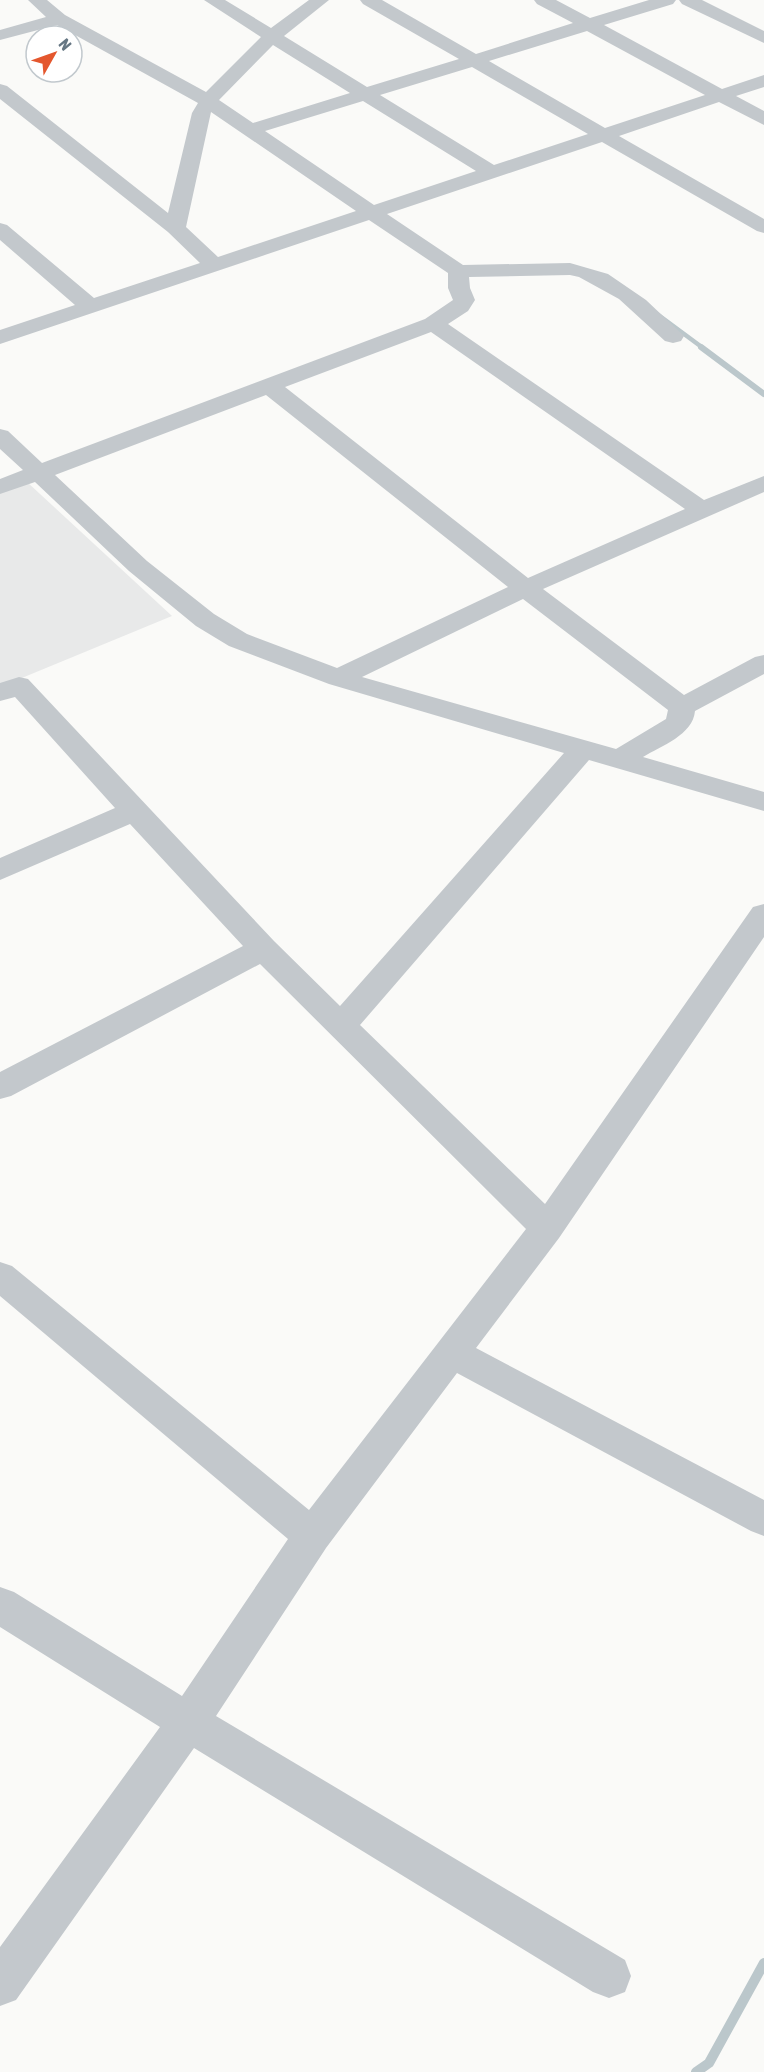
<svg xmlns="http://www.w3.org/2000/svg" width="764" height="2072" font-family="'Asap Condensed',sans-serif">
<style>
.built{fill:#e8e9e9}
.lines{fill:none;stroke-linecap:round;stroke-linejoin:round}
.stream-far2{stroke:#bbc7cb;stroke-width:4.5}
.stream-far1{stroke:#bbc7cb;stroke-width:6}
.stream{stroke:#bbc7cb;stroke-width:10}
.minor{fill:#c3c8cc;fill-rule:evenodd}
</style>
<rect width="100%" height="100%" fill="#fafaf8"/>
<!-- built -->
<path class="built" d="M 27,482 L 172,616 L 0,687 L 0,492 Z"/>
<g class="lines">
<!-- stream-far2 -->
<path class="stream-far2" d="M 657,314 L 703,348"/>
<!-- stream-far1 -->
<path class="stream-far1" d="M 701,347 L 764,394"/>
<!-- stream -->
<path class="stream" d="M 696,2072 L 709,2063 L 764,1963"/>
<!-- minor -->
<path class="minor" d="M 28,0 L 47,0 L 65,15 L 206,92 L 261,37 L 204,0 L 225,0 L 271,28 L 309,0 L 329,0 L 284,36 L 367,87 L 459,59 L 363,4 L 360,0 L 382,0 L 476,54 L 573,23 L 537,4 L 534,0 L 556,0 L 590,18 L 649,0 L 676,0 L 673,4 L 604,25 L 722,89 L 764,75 L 764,87 L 736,96 L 764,111 L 764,125 L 719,102 L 619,136 L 764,219 L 764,233 L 757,231 L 602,142 L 387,214 L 463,265 L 570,263 L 608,274 L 646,300 L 684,336 L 681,341 L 673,343 L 665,341 L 619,299 L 579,277 L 570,275 L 469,277 L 470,288 L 475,300 L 468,311 L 448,324 L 704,500 L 764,476 L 764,492 L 543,589 L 684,695 L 755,657 L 764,655 L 764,674 L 695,711 C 693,735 661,746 643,757 L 764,792 L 764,811 L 589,760 L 360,1025 L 545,1204 L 753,907 L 764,904 L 764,937 L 559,1238 L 476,1348 L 764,1500 L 764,1536 L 751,1531 L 457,1373 L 326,1548 L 216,1716 L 625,1960 L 631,1976 L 625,1992 L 609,1998 L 593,1992 L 194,1748 L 16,2000 L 0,2006 L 0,1947 L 160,1727 L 0,1627 L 0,1587 L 14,1592 L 182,1696 L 288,1539 L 0,1296 L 0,1262 L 12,1266 L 309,1510 L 526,1229 L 260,964 L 11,1096 L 0,1099 L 0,1072 L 243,946 L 130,824 L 0,880 L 0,858 L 115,808 L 15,697 L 0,701 L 0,683 L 19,677 L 28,679 L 274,941 L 340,1006 L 564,753 L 329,684 L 229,646 L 196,626 L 129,571 L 35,482 L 0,494 L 0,479 L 23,470 L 0,449 L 0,429 L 8,431 L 42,463 L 425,319 L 453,300 L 448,288 L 448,273 L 369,220 L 0,344 L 0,330 L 75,305 L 0,240 L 0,223 L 7,225 L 94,298 L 200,263 L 168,232 L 0,99 L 0,84 L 7,86 L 168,213 L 192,113 L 198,103 L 57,25 L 0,40 L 0,30 L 46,17 ZM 587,31 L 705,95 L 605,128 L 489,61 ZM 273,45 L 350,93 L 253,123 L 219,100 ZM 472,67 L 588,134 L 494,165 L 380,95 ZM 363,101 L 476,171 L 374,205 L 265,131 ZM 211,112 L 356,211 L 218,257 L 186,227 ZM 431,332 L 685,509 L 528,578 L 285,387 ZM 266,395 L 508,587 L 337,668 L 247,634 L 214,614 L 147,561 L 55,475 ZM 523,599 L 668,710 L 666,719 L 616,749 L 362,677 Z
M 679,0 L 702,0 L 764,31 L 764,43 L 682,4 Z"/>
</g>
<!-- north arrow -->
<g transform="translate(54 54) rotate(50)"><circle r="28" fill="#ffffff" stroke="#c1c8cd" stroke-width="1.5"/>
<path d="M0-4.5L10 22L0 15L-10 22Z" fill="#e4572e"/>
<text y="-9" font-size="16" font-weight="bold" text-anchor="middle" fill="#657683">N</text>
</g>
</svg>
